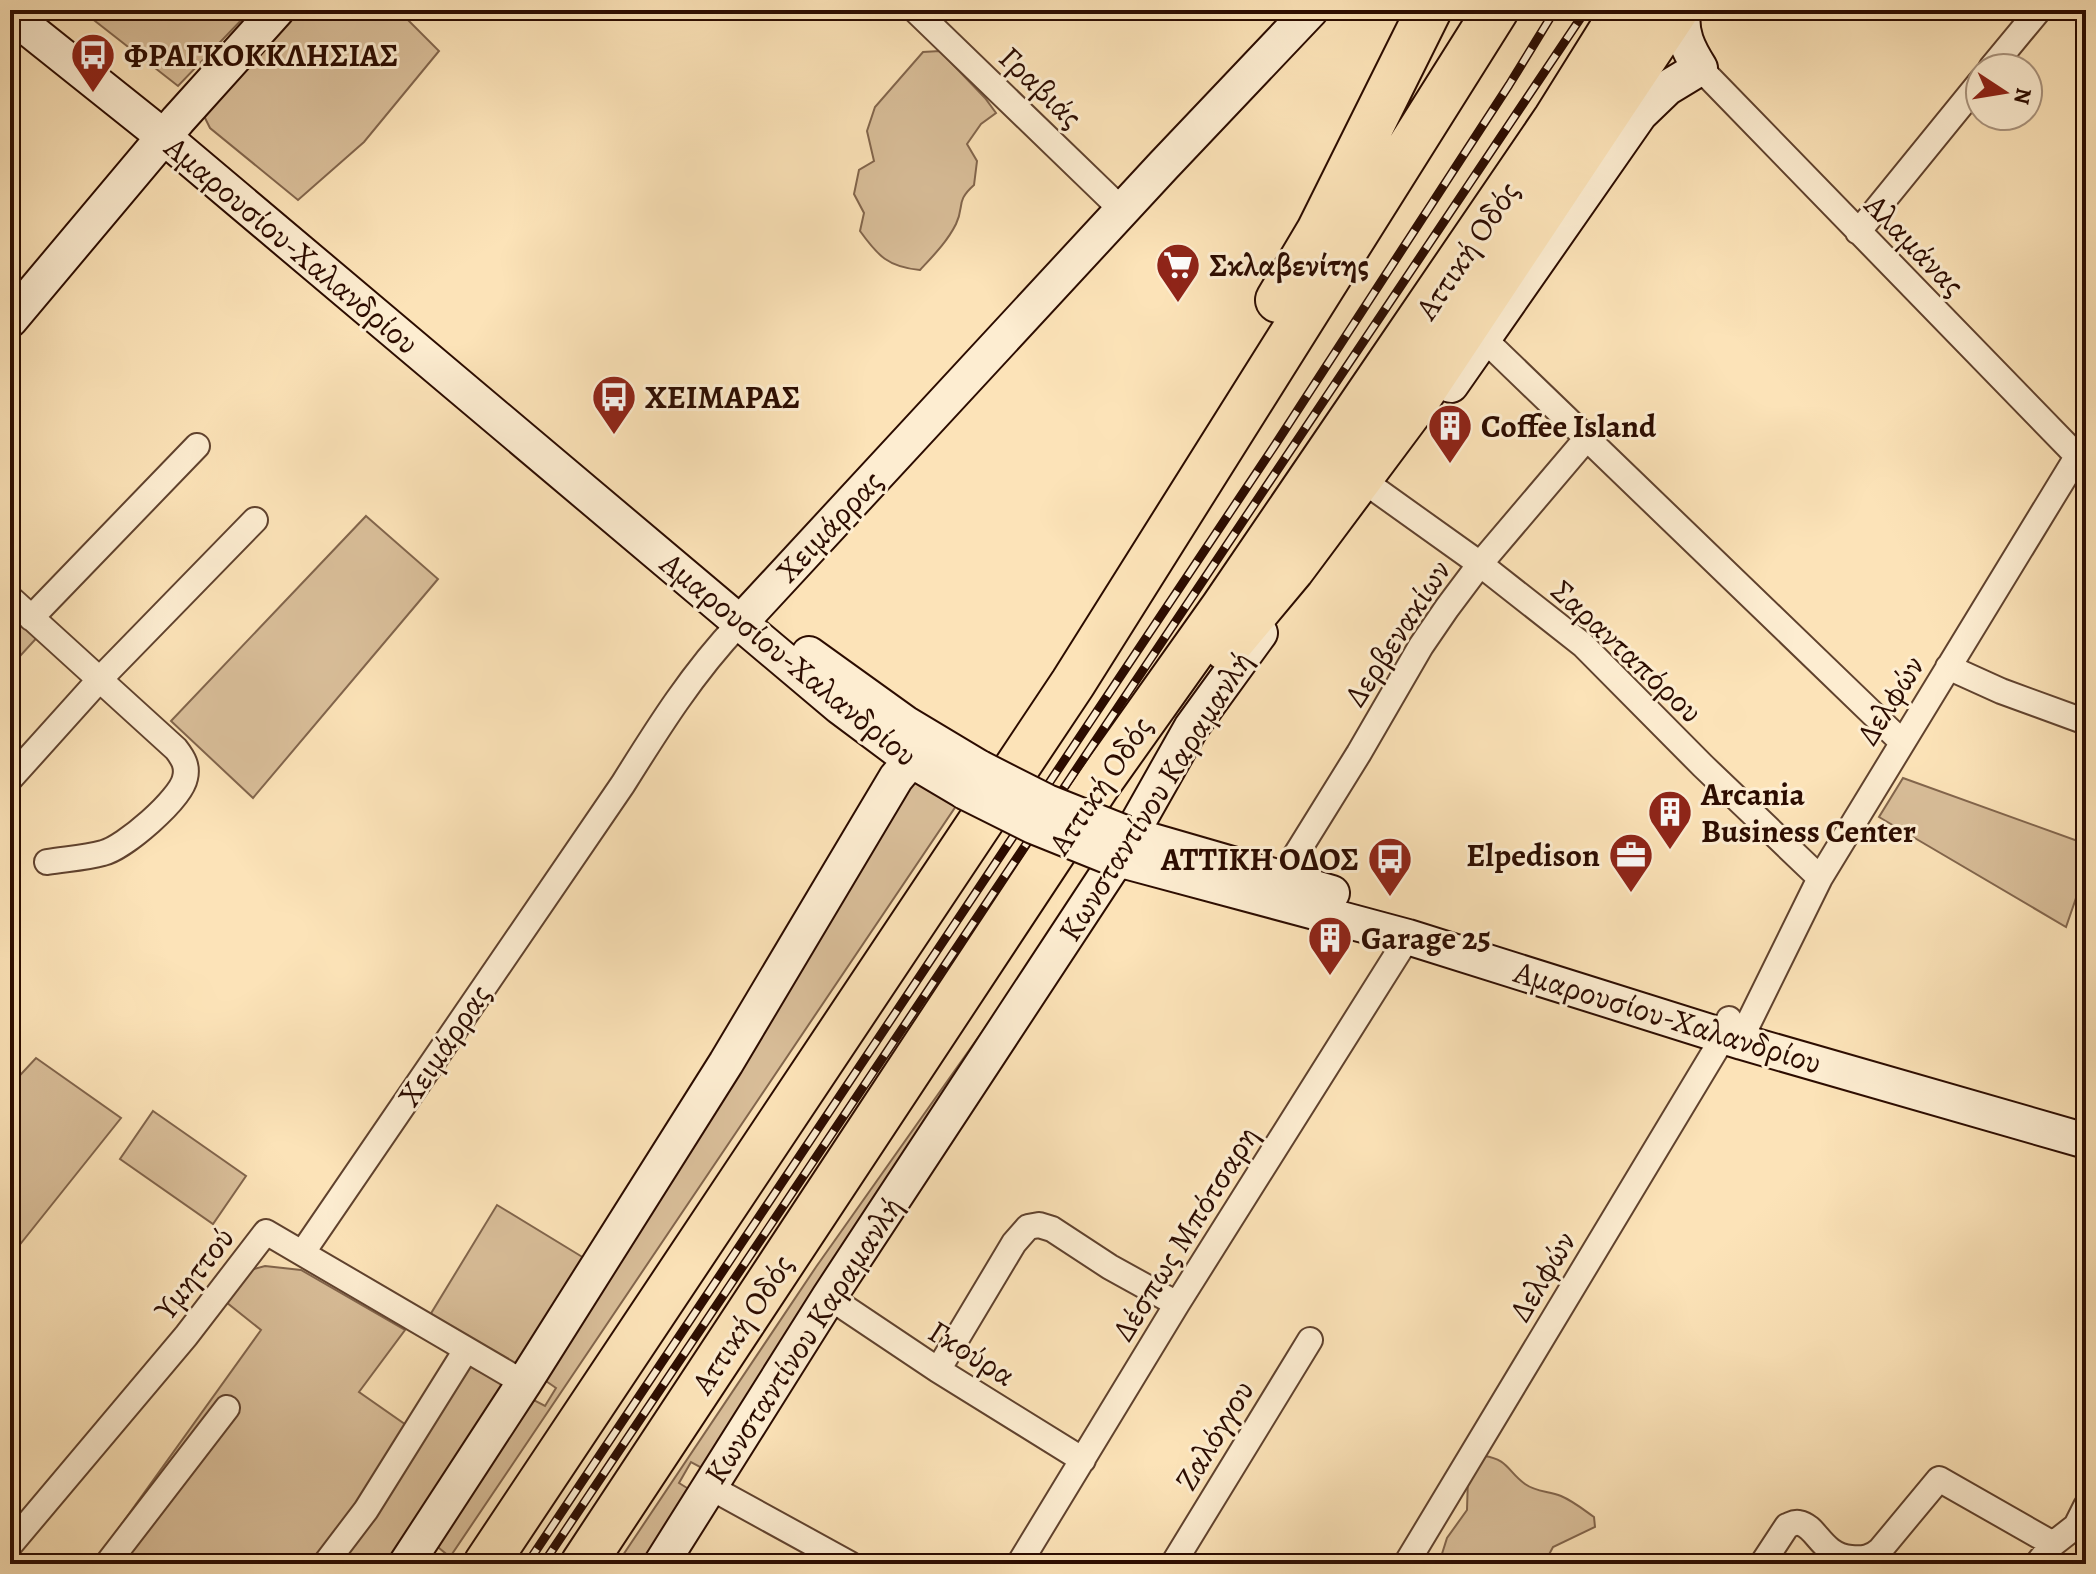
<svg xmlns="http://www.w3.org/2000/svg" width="2096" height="1574" font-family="Alegreya,serif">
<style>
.green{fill:#d9be99;stroke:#82654c;stroke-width:2}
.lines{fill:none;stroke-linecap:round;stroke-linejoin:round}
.street-casing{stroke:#60422e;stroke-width:28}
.secondary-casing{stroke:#2c0c00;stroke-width:38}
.highway-casing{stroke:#2c0c00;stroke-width:48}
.street{stroke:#fdedd1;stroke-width:24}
.secondary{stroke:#fdedd1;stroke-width:34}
.highway{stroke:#fce3b8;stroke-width:44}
.rail-casing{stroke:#2c0c00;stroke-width:9}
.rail{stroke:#fdedd1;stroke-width:6;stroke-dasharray:18;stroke-linecap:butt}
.secondary-bridge-casing{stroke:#2c0c00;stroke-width:38;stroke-linecap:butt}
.secondary-bridge{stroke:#fdedd1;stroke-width:34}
.labels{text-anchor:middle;stroke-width:6;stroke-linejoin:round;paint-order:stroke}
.poi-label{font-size:32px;font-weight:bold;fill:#2c0c00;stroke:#fdedd1;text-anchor:start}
.street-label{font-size:32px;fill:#2c0c00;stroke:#fdedd1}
</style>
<rect width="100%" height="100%" fill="#fce3b8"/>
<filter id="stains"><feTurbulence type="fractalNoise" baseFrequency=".0025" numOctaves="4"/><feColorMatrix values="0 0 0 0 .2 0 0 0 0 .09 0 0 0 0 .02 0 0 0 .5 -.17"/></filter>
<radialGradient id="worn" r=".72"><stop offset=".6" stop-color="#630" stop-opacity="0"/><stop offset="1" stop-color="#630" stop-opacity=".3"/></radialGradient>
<!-- green -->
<path class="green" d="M 81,10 L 251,10 L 178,86 Z
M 298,10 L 398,10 L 439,51 L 364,142 L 298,200 L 210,128 L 204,116 Z
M 940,51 L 985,98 L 996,113 L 981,124 L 967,144 L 977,161 L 974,185 C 955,202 965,205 956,224 C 947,242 933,256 920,270 C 888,267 878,256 860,231 L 864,213 L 854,194 L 859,170 L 874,161 L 867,131 L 875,107 L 923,52 Z
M 366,516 L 438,579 L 253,798 L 171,721 Z
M 10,601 L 43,631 L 10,667 Z
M 1903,778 L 2086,844 L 2086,869 L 2066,927 L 1879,817 Z
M 912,780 L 956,806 L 450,1557 L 433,1543 L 530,1398 L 545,1406 L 556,1388 L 543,1379 Z
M 1023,974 L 713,1474 L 691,1462 L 679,1483 L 700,1496 L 657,1564 L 617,1564 L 816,1267 Z
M 36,1058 L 121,1118 L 10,1257 L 10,1086 Z
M 153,1111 L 246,1176 L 213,1224 L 120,1159 Z
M 497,1205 L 584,1258 L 516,1369 L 427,1320 Z
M 265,1266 L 301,1270 L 405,1330 L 359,1392 L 422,1436 L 464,1363 L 511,1389 L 393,1564 L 93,1564 L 261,1330 L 226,1302 L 250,1270 Z
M 1484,1456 C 1508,1459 1508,1472 1525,1484 C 1536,1492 1549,1491 1561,1496 C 1573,1501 1584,1510 1594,1517 L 1595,1527 L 1553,1547 L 1544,1564 L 1499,1564 L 1478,1556 L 1470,1564 L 1432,1564 L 1441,1557 L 1447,1538 L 1467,1510 L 1468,1477 Z"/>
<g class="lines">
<!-- street casing -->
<g class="street-casing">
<path id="street" d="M 915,10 L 1122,210
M 1700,68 L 2086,465
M 1991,68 L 2039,10
M 1858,232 L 1980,82
M 1484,339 L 1902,742
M 1375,489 L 1480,564 L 1583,645 L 1703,766 L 1820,878
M 10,598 L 176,749 C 183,758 188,766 185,778 C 181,799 124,848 103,853 C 85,858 65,859 47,862
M 31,618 L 197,446
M 1948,667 L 2001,691 L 2086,722
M 10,779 L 100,679 L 255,520
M 1282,877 L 1359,753 L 1421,646 L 1447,608 L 1480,564 L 1587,438
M 1742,1042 L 1748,1024 L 1820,878 L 2086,442
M 303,1252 L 623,784 C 658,728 693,672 739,624
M 829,1297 L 938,1370 L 1083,1460
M 938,1370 L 1014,1243 L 1028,1227 L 1039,1225 L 1052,1229 L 1110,1267 L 1177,1304
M 708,1486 L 850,1564
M 10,1545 L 186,1336 L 266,1232 L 524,1383
M 107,1564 L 227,1408
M 325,1564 L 366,1510 L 466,1350
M 1019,1564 L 1177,1304 L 1408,937
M 1173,1564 L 1310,1340
M 1406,1564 L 1724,1036 L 1729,1019
M 1762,1564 L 1787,1526 C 1792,1524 1794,1522 1799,1523 C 1817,1526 1821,1555 1851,1558 C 1863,1559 1871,1558 1880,1550 L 1939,1479 L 2053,1544
M 2037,1564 L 2053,1544 L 2076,1526 L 2086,1506"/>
</g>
<!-- secondary casing -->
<g class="secondary-casing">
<path id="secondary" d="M 10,14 L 164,137 L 840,707 L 911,760 L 965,792
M 10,320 L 178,120 L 277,10
M 1451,385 L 1640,114 L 1667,88 L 1700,68 C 1688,49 1680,33 1683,10
M 739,624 L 1163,166 L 1311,10
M 809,654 L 905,723 L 980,768
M 1125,833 L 1332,893
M 1110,857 L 1408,937 L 1742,1042 L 2086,1141
M 406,1564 L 524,1383 L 726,1063 L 896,778 L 911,760 L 930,750
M 661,1564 L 829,1297 L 1117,859 L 1191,728 L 1260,633"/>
</g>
<!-- highway casing -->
<g class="highway-casing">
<path id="highway" d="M 1278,300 L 1319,231 L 1429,10
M 1226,648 L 1292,569 L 1409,412 L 1676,10
M 486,1564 L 1073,683 L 1496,10
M 583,1564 L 1098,784 L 1223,608 L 1556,119 L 1624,10"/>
</g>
<!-- street -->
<use href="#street" class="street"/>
<!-- secondary -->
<use href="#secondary" class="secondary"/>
<!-- highway -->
<use href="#highway" class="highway"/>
<!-- rail casing -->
<g class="rail-casing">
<path id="rail" d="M 527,1564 L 1275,445 L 1509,85 L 1555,10
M 543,1564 L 1586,10"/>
</g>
<!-- rail -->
<use href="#rail" class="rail"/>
<!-- secondary-bridge casing -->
<g class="secondary-bridge-casing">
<path id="secondary-bridge" d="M 980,768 L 1047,802 L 1125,833
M 965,792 L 1033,826 L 1110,857"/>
</g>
<!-- secondary-bridge -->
<use href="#secondary-bridge" class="secondary-bridge"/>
</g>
<!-- icons -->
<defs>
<g id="bus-pin" transform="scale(2.3)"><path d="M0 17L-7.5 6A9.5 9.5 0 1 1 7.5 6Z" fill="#8f2418" stroke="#fdedd1"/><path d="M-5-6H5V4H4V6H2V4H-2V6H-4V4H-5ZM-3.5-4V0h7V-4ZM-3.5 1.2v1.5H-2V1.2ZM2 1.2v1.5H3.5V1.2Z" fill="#fff"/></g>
<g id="supermarket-pin" transform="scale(2.3)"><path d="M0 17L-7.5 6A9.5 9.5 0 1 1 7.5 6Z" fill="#8f2418" stroke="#fdedd1"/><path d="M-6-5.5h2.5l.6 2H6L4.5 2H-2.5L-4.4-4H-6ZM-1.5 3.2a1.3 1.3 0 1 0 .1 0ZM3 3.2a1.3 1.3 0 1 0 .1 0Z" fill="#fff"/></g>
<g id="building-pin" transform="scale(2.3)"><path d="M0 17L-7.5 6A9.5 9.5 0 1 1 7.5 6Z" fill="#8f2418" stroke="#fdedd1"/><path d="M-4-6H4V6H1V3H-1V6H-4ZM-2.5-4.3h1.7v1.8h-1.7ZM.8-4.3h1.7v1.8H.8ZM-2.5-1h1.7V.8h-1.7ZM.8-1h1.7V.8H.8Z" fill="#fff"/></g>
<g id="office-pin" transform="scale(2.3)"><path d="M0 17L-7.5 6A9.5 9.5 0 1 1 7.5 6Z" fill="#8f2418" stroke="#fdedd1"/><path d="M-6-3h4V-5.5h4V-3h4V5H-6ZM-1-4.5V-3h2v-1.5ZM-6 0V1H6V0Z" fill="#fff"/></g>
</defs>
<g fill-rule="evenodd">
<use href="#bus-pin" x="93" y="55"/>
<use href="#supermarket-pin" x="1178" y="265"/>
<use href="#bus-pin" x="614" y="397"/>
<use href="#building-pin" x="1450" y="426"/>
<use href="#building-pin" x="1670" y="812"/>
<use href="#office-pin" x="1631" y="855"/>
<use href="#bus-pin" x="1390" y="859"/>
<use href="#building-pin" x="1330" y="938"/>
</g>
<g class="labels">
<!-- poi labels -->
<g class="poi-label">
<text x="124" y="66">ΦΡΑΓΚΟΚΚΛΗΣΙΑΣ</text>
<text x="1209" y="276">Σκλαβενίτης</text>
<text x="645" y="408">ΧΕΙΜΑΡΑΣ</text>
<text x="1481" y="437">Coffee Island</text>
<text x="1701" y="805">Arcania<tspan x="1701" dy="37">Business Center</tspan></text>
<text x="1600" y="866" text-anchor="end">Elpedison</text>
<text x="1359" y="870" text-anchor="end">ΑΤΤΙΚΗ ΟΔΟΣ</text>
<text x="1361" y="949">Garage 25</text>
</g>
<!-- street labels -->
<g class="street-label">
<text transform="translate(1041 87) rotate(44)" y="11">Γραβιάς</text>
<text transform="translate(292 245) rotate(40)" y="11">Αμαρουσίου-Χαλανδρίου</text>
<text transform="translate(1915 245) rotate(46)" y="11">Αλαμάνας</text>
<text transform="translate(1467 250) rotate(-56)" y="11">Αττική Οδός</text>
<text transform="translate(829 526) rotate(-47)" y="11">Χειμάρρας</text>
<text transform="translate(1397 633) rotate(-57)" y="11">Δερβενακίων</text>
<text transform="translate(1627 651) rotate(43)" y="11">Σαρανταπόρου</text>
<text transform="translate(789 659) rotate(39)" y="11">Αμαρουσίου-Χαλανδρίου</text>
<text transform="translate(1890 700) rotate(-58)" y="11">Δελφών</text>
<text transform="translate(1100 785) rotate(-56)" y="11">Αττική Οδός</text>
<text transform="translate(1155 796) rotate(-58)" y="11">Κωνσταντίνου Καραμανλή</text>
<text transform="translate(1668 1017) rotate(17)" y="11">Αμαρουσίου-Χαλανδρίου</text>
<text transform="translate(444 1045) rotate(-56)" y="11">Χειμάρρας</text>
<text transform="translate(1185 1233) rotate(-58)" y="11">Δέσπως Μπότσαρη</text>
<text transform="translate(194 1273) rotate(-52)" y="11">Υμηττού</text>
<text transform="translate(1542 1276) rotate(-59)" y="11">Δελφών</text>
<text transform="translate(742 1324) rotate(-57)" y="11">Αττική Οδός</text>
<text transform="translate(803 1340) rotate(-57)" y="11">Κωνσταντίνου Καραμανλή</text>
<text transform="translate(972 1353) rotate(32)" y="11">Γκούρα</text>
<text transform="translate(1214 1435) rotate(-59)" y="11">Ζαλόγγου</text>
</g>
</g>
<!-- margin -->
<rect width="2096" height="1574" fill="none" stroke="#fce3b8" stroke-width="40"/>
<rect x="12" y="12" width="2072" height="1550" fill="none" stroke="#2c0c00" stroke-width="4"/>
<rect x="20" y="20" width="2056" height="1534" fill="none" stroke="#2c0c00" stroke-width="2"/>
<!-- north arrow -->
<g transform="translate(2004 92) rotate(102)"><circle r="38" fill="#fdedd1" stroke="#a9937d" stroke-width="2"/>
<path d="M0-6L14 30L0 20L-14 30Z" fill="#8f2418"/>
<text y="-12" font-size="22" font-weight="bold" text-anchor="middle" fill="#2c0c00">N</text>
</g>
<rect width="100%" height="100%" filter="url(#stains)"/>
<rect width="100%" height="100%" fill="url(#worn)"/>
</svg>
